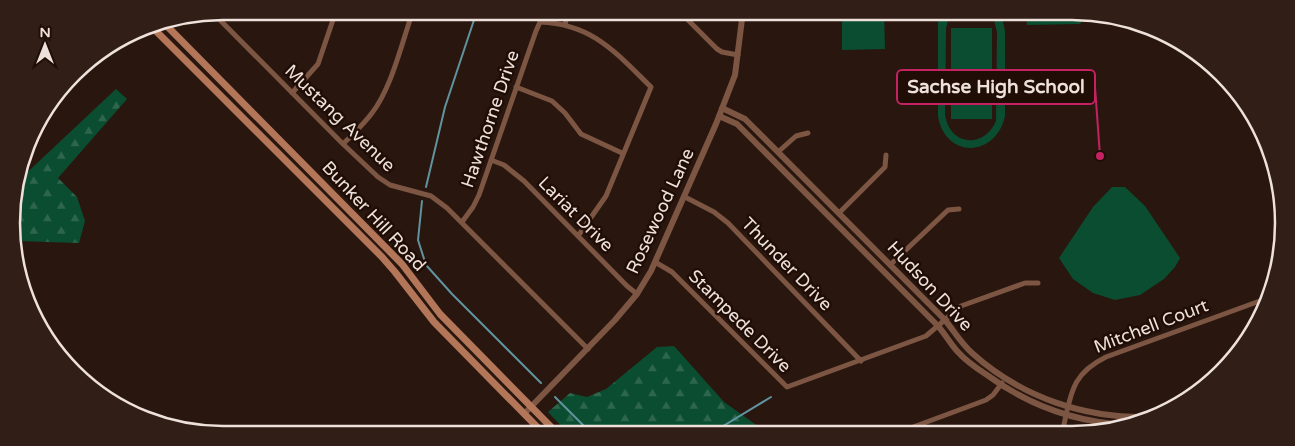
<svg xmlns="http://www.w3.org/2000/svg" width="1295" height="446" font-family="'Varela Round',sans-serif">
<style>
.forest{fill:url(#forest-firs)}
.pitch{fill:#0a4d30}
.lines{fill:none;stroke-linecap:round;stroke-linejoin:round}
.stream{stroke:#61939e;stroke-width:2}
.minor{stroke:#7c5543;stroke-width:5}
.tertiary{stroke:#7c5543;stroke-width:6}
.secondary{stroke:#b37658;stroke-width:7}
.labels{text-anchor:middle;stroke-width:5;stroke-linejoin:round;paint-order:stroke}
.street-label{font-size:18px;fill:#eee1db;stroke:#1f0d06}
.rim{fill:none;stroke:#eee1db;stroke-width:2.5}
.leader{fill:none;stroke:#c42261;stroke-width:2}
.callout-dot{fill:#c42261;stroke:#1f0d06;stroke-width:2}
.callout{fill:#1f0d06;stroke:#c42261;stroke-width:2}
.callout-label{font-size:19px;text-anchor:middle;font-weight:bold;fill:#eee1db}
</style>
<defs>
<pattern id="forest-firs" width="22" height="20" patternUnits="userSpaceOnUse" patternTransform="scale(1.25)"><rect width="22" height="20" fill="#0a4d30"/><path d="M5 1l3.5 6h-7zM16 11l3.5 6h-7z" fill="#2e664d"/></pattern>
</defs>
<rect width="100%" height="100%" fill="#29170f"/>
<!-- forest -->
<path class="forest" d="M 116,89 L 127,99 L 58,178 L 77,197 L 85,221 L 79,243 L 16,241 L 13,196 L 17,182 Z
M 674,346 L 724,402 L 769,434 L 569,434 L 548,412 L 570,393 L 587,397 L 606,389 L 657,347 Z"/>
<!-- pitch -->
<path class="pitch" d="M 842,11 L 884,11 L 885,49 L 842,50 Z
M 938,11 L 956,11 L 948,21 L 946,28 L 945,115 C 950,146 984,149 996,121 L 997,32 L 994,20 L 986,11 L 997,11 L 1003,22 L 1005,31 L 1005,116 C 996,158 945,159 938,116 Z
M 1026,11 L 1083,13 L 1083,20 L 1080,24 L 1027,25 Z
M 951,28 L 992,28 L 992,119 L 951,119 Z
M 1112,187 L 1125,187 L 1145,206 L 1180,258 L 1175,267 L 1164,279 L 1140,295 L 1115,300 L 1093,293 L 1073,279 L 1059,258 L 1093,207 Z"/>
<g class="lines">
<!-- stream -->
<path class="stream" d="M 426,187 L 445,107 L 477,11
M 422,201 L 418,240 L 426,265 L 452,294 L 541,383
M 555,397 L 592,434
M 710,434 L 771,397"/>
<!-- minor -->
<path class="minor" d="M 312,11 L 334,18
M 683,11 L 684,16 L 717,49 L 722,52 L 738,55
M 213,13 L 343,144 L 378,177 L 390,185 L 431,196 L 447,208 L 588,349
M 565,25 L 568,11
M 516,87 L 552,101 L 565,113 L 581,134 L 622,153
M 292,93 L 318,64 L 336,11
M 343,144 C 353,134 364,124 372,113 C 392,87 402,42 413,11
M 778,152 L 796,136 L 808,133
M 491,160 L 504,165 L 524,181 L 627,286 L 637,294
M 685,197 L 714,212 L 728,223 L 861,361
M 839,213 L 885,167 L 886,155
M 462,222 L 473,207 L 479,195 L 536,31 L 540,22 C 593,24 616,53 651,87 L 606,196 L 578,236
M 655,262 L 672,272 L 787,387 L 926,336 L 961,306 L 1025,283 L 1038,283
M 890,265 L 948,210 L 959,209
M 897,433 L 986,400 L 993,395 L 1002,383
M 1062,433 C 1071,397 1069,375 1106,357 L 1268,298"/>
<!-- tertiary -->
<path class="tertiary" d="M 722,108 L 745,119 L 945,320 C 954,331 961,343 972,353 C 1022,398 1086,419 1152,417
M 719,116 L 737,124 L 938,326 C 945,334 950,343 957,351 C 965,360 976,368 987,375 C 1028,405 1074,422 1126,425
M 524,414 L 615,320 L 637,294 L 651,271 L 716,124 L 735,75 L 743,11"/>
<!-- secondary -->
<path class="secondary" d="M 164,23 L 402,264 L 440,314 L 558,434
M 151,26 L 382,257 L 395,272 L 434,322 L 544,434"/>
</g>
<g class="labels">
<!-- street labels -->
<g class="street-label">
<text transform="translate(340 118) rotate(44)" y="6">Mustang Avenue</text>
<text transform="translate(490 119) rotate(-71)" y="6">Hawthorne Drive</text>
<text transform="translate(660 211) rotate(-65)" y="6">Rosewood Lane</text>
<text transform="translate(576 214) rotate(45)" y="6">Lariat Drive</text>
<text transform="translate(374 216) rotate(47)" y="6">Bunker Hill Road</text>
<text transform="translate(787 264) rotate(46)" y="6">Thunder Drive</text>
<text transform="translate(930 286) rotate(47)" y="6">Hudson Drive</text>
<text transform="translate(740 321) rotate(45)" y="6">Stampede Drive</text>
<text transform="translate(1151 326) rotate(-21)" y="6">Mitchell Court</text>
</g>
</g>
<!-- crop -->
<path d="M0 0H1295V446H0ZM223 20H1072A203 203 0 0 1 1275 223V223A203 203 0 0 1 1072 426H223A203 203 0 0 1 20 223V223A203 203 0 0 1 223 20Z" fill="#301e17" fill-rule="evenodd"/>
<path class="rim" d="M223 20H1072A203 203 0 0 1 1275 223V223A203 203 0 0 1 1072 426H223A203 203 0 0 1 20 223V223A203 203 0 0 1 223 20Z"/>
<!-- callouts -->
<path class="leader" d="M1100 156L1095 87"/>
<circle class="callout-dot" cx="1100" cy="156" r="5"/>
<rect class="callout" x="897" y="70" width="198" height="34" rx="5"/>
<g class="callout-label">
<text x="996" y="93">Sachse High School</text>
</g>
<!-- north arrow -->
<g transform="translate(45 45)" stroke="#1f0d06" stroke-width="4" paint-order="stroke">
<path d="M0-4L9 19L0 12L-9 19Z" fill="#eee1db"/>
<text y="-8" font-size="14" font-weight="bold" text-anchor="middle" fill="#eee1db">N</text>
</g>
</svg>
